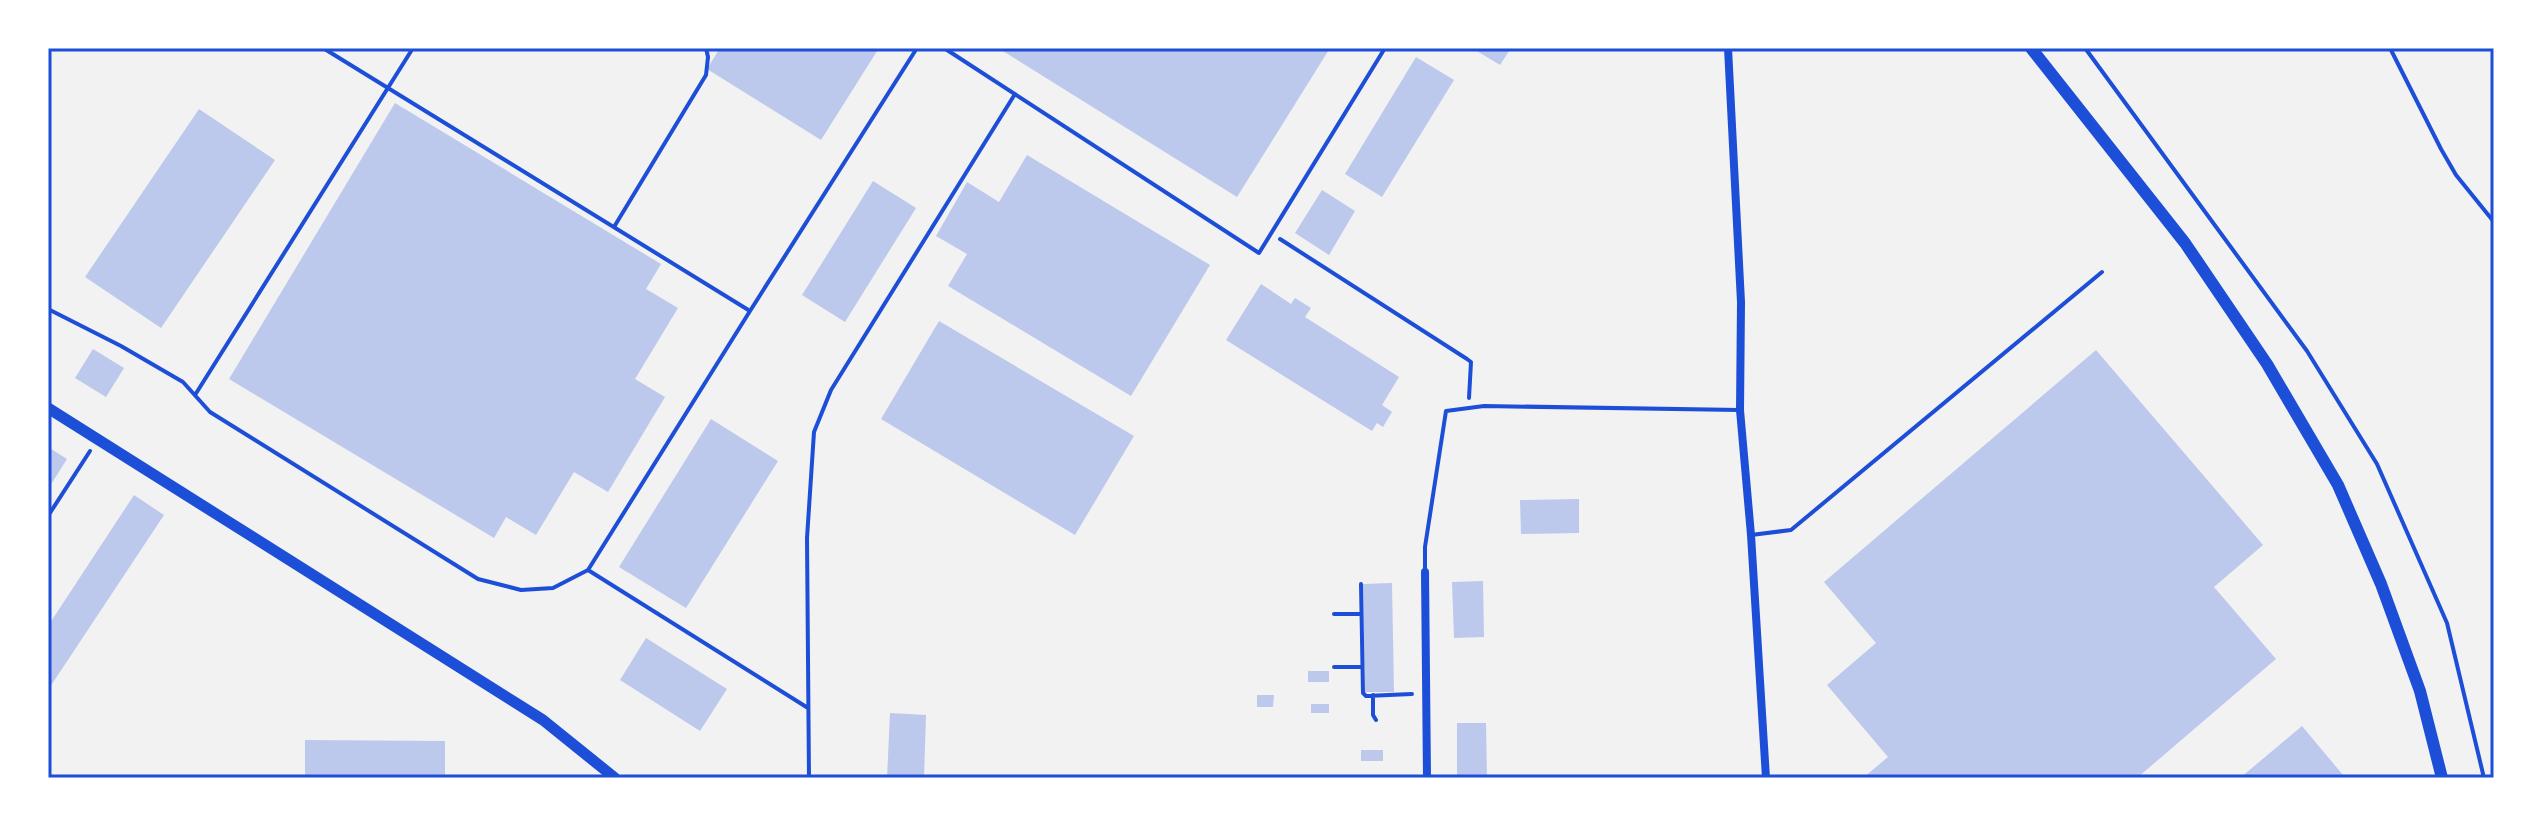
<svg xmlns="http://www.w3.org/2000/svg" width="2542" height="826" font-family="Literata,serif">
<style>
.building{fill:#bdc9ec}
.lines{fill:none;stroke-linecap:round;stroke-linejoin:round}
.path{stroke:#1d4ed8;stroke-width:4}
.service{stroke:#1d4ed8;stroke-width:4}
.minor{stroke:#1d4ed8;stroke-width:8}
.tertiary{stroke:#1d4ed8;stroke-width:11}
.secondary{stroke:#1d4ed8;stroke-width:12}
.neatline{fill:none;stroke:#1d4ed8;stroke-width:3}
</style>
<rect width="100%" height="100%" fill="#f2f2f2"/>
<!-- building -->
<path class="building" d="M 720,48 L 879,48 L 821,140 L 707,69 Z
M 998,48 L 1330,48 L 1237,197 Z
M 1472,48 L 1511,48 L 1500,65 Z
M 1416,57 L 1454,80 L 1382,197 L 1345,174 Z
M 395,103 L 661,264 L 646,289 L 678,308 L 635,379 L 665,397 L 608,492 L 574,472 L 536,535 L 506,517 L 494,538 L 229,379 Z
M 199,109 L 275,160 L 161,328 L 85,277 Z
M 1027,155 L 1210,265 L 1131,396 L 948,286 L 967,254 L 936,236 L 967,182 L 999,202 Z
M 873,181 L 916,208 L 845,322 L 802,295 Z
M 1322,190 L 1355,211 L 1329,255 L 1295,233 Z
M 1261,284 L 1291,304 L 1295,298 L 1311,308 L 1305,317 L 1399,377 L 1382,405 L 1392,412 L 1383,427 L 1377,423 L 1372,431 L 1226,340 Z
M 939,321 L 1134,436 L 1075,535 L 881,419 Z
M 93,349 L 124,368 L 106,397 L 75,378 Z
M 2096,350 L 2263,545 L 2214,587 L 2276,659 L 2137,778 L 1863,778 L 1888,757 L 1827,685 L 1876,643 L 1824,582 Z
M 711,419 L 778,461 L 686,608 L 619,567 Z
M 48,447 L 67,459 L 48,489 Z
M 134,495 L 164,515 L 48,690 L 48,626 Z
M 1579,499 L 1579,533 L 1521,534 L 1520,500 Z
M 1483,581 L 1484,637 L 1454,638 L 1452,582 Z
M 1392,583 L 1394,692 L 1365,692 L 1363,584 Z
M 646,638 L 727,689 L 700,731 L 620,680 Z
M 1308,671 L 1329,671 L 1329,682 L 1308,682 Z
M 1257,695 L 1274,695 L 1273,707 L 1257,707 Z
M 1311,704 L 1329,704 L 1329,713 L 1311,713 Z
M 890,713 L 926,715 L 924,778 L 887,778 Z
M 1457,723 L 1486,723 L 1487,778 L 1457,778 Z
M 2302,726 L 2343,775 L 2339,778 L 2240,778 Z
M 305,740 L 445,741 L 445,778 L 305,778 Z
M 1361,750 L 1383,750 L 1383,761 L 1361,761 Z"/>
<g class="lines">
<!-- path -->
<path class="path" d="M 2390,48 L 2441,149 L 2456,175 L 2494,222
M 1280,239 L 1467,359 L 1471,362 L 1469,398
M 48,516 L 90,451
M 1361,584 L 1363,693 L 1366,696 L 1412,694
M 1334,614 L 1361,614
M 1334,667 L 1362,667
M 1373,695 L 1373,715 L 1376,720"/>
<!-- service -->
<path class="service" d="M 323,48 L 750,311 L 917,48
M 944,48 L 1259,253 L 1385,48
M 2085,48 L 2307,351 L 2377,464 L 2447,623 L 2484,778
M 614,227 L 706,75 L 708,57 L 706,48
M 48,309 L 121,346 L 183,382 L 210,412 L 478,579 L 521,590 L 553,588 L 588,570
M 750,311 L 588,570 L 808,708
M 195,395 L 413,48
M 1751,535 L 1791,530 L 2102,272
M 1425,572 L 1425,547 L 1446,411 L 1484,406 L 1740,410
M 809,778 L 807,538 L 814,432 L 831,390 L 1015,94"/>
<!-- minor -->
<path class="minor" d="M 1728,48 L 1741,302 L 1740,410 L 1751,535 L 1766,778
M 1425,572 L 1427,778"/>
<!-- tertiary -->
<path class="tertiary" d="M 48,408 L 543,720 L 615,778"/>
<!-- secondary -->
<path class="secondary" d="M 2031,48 L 2185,243 L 2267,364 L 2338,485 L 2381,584 L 2420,691 L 2442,778"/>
</g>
<!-- border -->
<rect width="2542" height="826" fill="none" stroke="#ffffff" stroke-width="100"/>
<rect x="50" y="50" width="2442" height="726" class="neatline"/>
</svg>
